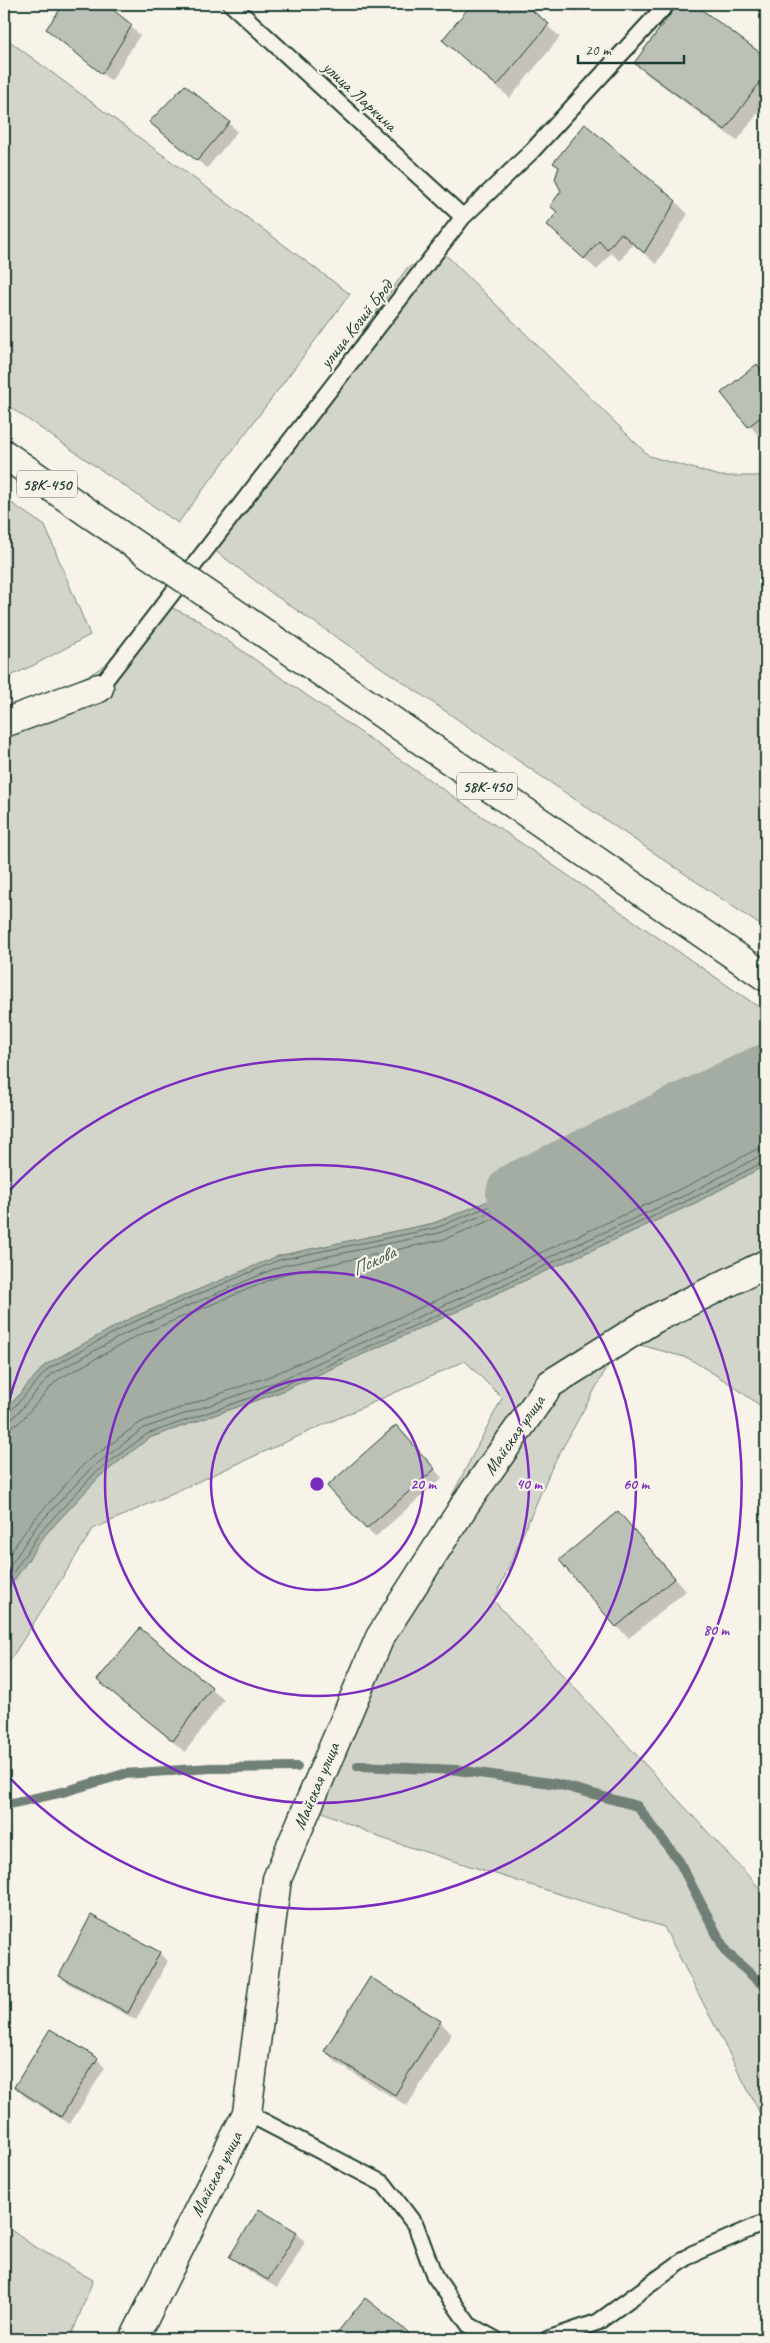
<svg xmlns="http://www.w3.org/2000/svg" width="770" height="2343" font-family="Caveat,sans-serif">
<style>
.green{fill:#d3d5ca;stroke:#79897f}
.water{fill:#a4ada3;stroke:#6f8077}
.shadow{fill:#0003}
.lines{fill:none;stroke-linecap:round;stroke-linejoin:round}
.shore{stroke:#546a60;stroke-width:1}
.stream{stroke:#6f8077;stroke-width:10}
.river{stroke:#a4ada3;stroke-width:64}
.building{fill:#bbc1b6;stroke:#1f3d34}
.service-casing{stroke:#1f3d34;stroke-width:19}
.minor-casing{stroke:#1f3d34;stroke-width:31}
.trunk-casing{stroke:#1f3d34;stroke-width:31}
.service{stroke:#f7f3e8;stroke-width:15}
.minor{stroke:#f7f3e8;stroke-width:28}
.trunk{stroke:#f7f3e8;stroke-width:28}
.trunk-bridge-casing{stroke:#1f3d34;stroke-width:31;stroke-linecap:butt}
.trunk-bridge{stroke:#f7f3e8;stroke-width:28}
.ring{fill:none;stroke:#7b2cbf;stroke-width:2.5}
.labels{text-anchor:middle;stroke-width:4.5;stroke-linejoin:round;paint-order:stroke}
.shield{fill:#f7f3e8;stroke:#60746a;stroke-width:1}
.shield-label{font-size:16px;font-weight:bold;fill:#1f3d34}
.street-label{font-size:18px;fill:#1f3d34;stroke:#f7f3e8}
.water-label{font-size:19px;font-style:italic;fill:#405950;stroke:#f7f3e8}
.centre{fill:#7b2cbf;stroke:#f7f3e8;stroke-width:2.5}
.ring-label{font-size:15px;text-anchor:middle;font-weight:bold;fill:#7b2cbf;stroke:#f7f3e8;stroke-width:4.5;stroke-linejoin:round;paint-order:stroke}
</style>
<rect width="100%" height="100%" fill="#f7f3e8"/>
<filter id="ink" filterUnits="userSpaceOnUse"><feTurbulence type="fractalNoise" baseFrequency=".02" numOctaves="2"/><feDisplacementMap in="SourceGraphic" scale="10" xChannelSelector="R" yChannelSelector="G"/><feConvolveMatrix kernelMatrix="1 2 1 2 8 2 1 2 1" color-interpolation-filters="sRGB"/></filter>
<g filter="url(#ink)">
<!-- green -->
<path class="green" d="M 4,37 L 350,294 L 178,523 L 4,403 Z
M 443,252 L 649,456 L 720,476 L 766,476 L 766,929 L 273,594 L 210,547 L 407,268 Z
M 4,498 L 45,526 L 90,635 L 32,666 L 4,679 Z
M 164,604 L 196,619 L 766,1012 L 766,1061 L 610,1152 L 434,1223 L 278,1256 L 129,1319 L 45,1365 L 4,1412 L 4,715 L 93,673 L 133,645 Z
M 766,1165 L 766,1410 L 732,1385 L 688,1358 L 622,1340 L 552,1467 L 494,1601 L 766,1895 L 766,2125 L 664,1927 L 381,1838 L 296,1800 L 502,1398 L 465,1361 L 93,1529 L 4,1670 L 4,1595 L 45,1535 L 99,1477 L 149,1438 L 280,1392 L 695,1203 Z
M 4,2225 L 32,2245 L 93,2280 L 70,2339 L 4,2339 Z"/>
<!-- water -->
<path class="water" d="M 766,1061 L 766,1165 L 695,1203 L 280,1392 L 149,1438 L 99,1477 L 45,1535 L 4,1595 L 4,1412 L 45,1365 L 129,1319 L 278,1256 L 434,1223 L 610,1152 Z"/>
<!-- shadow -->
<path class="shadow" d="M 66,4 L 104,4 L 140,35 L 111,81 L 48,29 Z
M 474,4 L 522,4 L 560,37 L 510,98 L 443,40 Z
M 564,4 L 582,4 L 576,12 Z
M 679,4 L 692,4 L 766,58 L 766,102 L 737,141 L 648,75 L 636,63 Z
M 229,123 L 237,132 L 207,168 L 159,130 Z
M 676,202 L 688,214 L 656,264 L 633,244 L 620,261 L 611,253 L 597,270 L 561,237 Z
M 757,366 L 766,375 L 766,428 L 758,435 L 723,394 Z
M 405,1435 L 442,1478 L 375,1537 L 329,1486 Z
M 618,1512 L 686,1591 L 629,1638 L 616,1626 Z
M 140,1630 L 224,1700 L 185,1752 L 99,1680 Z
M 159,1953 L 168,1961 L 136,2020 L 69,1984 L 60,1976 Z
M 440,2022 L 452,2034 L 407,2106 L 337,2063 L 325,2051 Z
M 97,2059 L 105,2068 L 70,2124 L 24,2096 L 15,2087 Z
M 259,2210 L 297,2233 L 305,2242 L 277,2288 L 239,2265 L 231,2256 Z
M 366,2300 L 408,2334 L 414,2339 L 334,2339 Z"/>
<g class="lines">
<!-- shore -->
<path class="shore" d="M 4,1415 L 9,1413 L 48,1369 L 131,1323 L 279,1260 L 436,1228 L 612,1156 L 766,1066
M 4,1421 L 14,1417 L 52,1374 L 134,1329 L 281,1266 L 439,1233 L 614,1162 L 766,1074
M 4,1428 L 18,1424 L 57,1380 L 137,1336 L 284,1274 L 442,1240 L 618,1169 L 766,1082
M 4,1562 L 31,1523 L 85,1463 L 141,1422 L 273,1375 L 687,1186 L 757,1149 L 766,1147
M 4,1575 L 36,1527 L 90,1469 L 144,1428 L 276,1382 L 690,1193 L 760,1156 L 766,1155
M 4,1586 L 41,1531 L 95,1473 L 147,1434 L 278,1388 L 693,1198 L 766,1161"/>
<!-- stream -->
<path class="stream" d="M 358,1766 L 457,1770 L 557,1784 L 637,1806 L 679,1861 L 726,1952 L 766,1988
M 4,1805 L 63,1792 L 124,1774 L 210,1768 L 297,1767"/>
<!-- river -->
<path class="river" d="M 518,1194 L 766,1076"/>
</g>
<!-- building -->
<path class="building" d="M 64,4 L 106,4 L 132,25 L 102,74 L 46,29 Z
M 472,4 L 524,4 L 549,24 L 497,86 L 442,40 Z
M 678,4 L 694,4 L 766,57 L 766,74 L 725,130 L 634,63 Z
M 185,85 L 230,122 L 197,161 L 149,122 Z
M 585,124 L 676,201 L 644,253 L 621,233 L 607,250 L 599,241 L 584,259 L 547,225 L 557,212 L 550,206 L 561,191 L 555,179 L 559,167 L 553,163 Z
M 757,364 L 766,376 L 766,413 L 748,427 L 721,393 Z
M 396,1425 L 435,1469 L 366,1529 L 327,1486 Z
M 618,1511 L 675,1578 L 616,1627 L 559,1560 Z
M 140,1628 L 212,1687 L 173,1741 L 97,1680 Z
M 91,1915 L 160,1952 L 128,2013 L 59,1976 Z
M 370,1977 L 441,2021 L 395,2095 L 324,2051 Z
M 50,2029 L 98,2058 L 61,2117 L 14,2087 Z
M 259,2209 L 297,2232 L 268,2280 L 229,2257 Z
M 365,2298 L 409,2333 L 404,2339 L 332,2339 Z"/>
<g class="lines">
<!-- service casing -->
<g class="service-casing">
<path id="service" d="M 231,4 L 463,217
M 99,688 L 463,217 L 532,151 L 667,4
M 247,2113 L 384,2184 L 416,2226 L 434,2275 L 469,2325 L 495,2339
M 548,2339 L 598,2322 L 692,2254 L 766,2222"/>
</g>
<!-- minor casing -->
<g class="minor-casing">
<path id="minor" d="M 4,723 L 99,688
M 134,2339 L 247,2113 L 277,1879 L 380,1637 L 466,1503 L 550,1384 L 654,1319 L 766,1264"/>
</g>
<!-- trunk casing -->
<g class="trunk-casing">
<path id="trunk" d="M 4,454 L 90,514
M 276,641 L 766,977"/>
</g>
<!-- service -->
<use href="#service" class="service"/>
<!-- minor -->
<use href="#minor" class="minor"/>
<!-- trunk -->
<use href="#trunk" class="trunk"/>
<!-- trunk-bridge casing -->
<g class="trunk-bridge-casing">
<path id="trunk-bridge" d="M 90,514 L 276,641"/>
</g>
<!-- trunk-bridge -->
<use href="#trunk-bridge" class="trunk-bridge"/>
</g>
</g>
<!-- distance rings -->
<g class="ring">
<circle cx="317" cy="1484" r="106"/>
<circle cx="317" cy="1484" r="212"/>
<path d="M4 1423A319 319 0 1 1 4 1545"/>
<path d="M6 1194A425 425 0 1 1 6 1774"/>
</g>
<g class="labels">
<!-- shield labels -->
<g class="shield">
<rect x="17" y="470.5" width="60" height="27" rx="4"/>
<rect x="457" y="772.5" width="60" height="27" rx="4"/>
</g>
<g class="shield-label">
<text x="47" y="490">58К-450</text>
<text x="487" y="792">58К-450</text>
</g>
<!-- street labels -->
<g class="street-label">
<text transform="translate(360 96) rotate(43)" y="6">улица Ларкина</text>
<text transform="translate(356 324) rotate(-52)" y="6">улица Козий Брод</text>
<text transform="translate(514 1435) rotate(-55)" y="6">Майская улица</text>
<text transform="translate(316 1786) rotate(-67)" y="6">Майская улица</text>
<text transform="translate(216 2174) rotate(-63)" y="6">Майская улица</text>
</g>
<!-- water labels -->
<g class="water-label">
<text transform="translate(373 1260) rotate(-25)" y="7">Пскова</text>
</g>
</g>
<circle cx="317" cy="1484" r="8" class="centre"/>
<g class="ring-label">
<text x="423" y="1489">20 m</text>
<text x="529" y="1489">40 m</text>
<text x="636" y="1489">60 m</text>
<text x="716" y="1635">80 m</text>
</g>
<!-- margin -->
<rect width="770" height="2343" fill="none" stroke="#f7f3e8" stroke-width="20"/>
<rect x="10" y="10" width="750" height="2323" fill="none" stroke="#1f3d34" stroke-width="2" filter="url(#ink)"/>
<!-- scale -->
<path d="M578 55v8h106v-8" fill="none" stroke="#1f3d34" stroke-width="2.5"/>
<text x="585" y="55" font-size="15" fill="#1f3d34" stroke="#f7f3e8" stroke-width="4" paint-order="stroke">20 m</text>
</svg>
